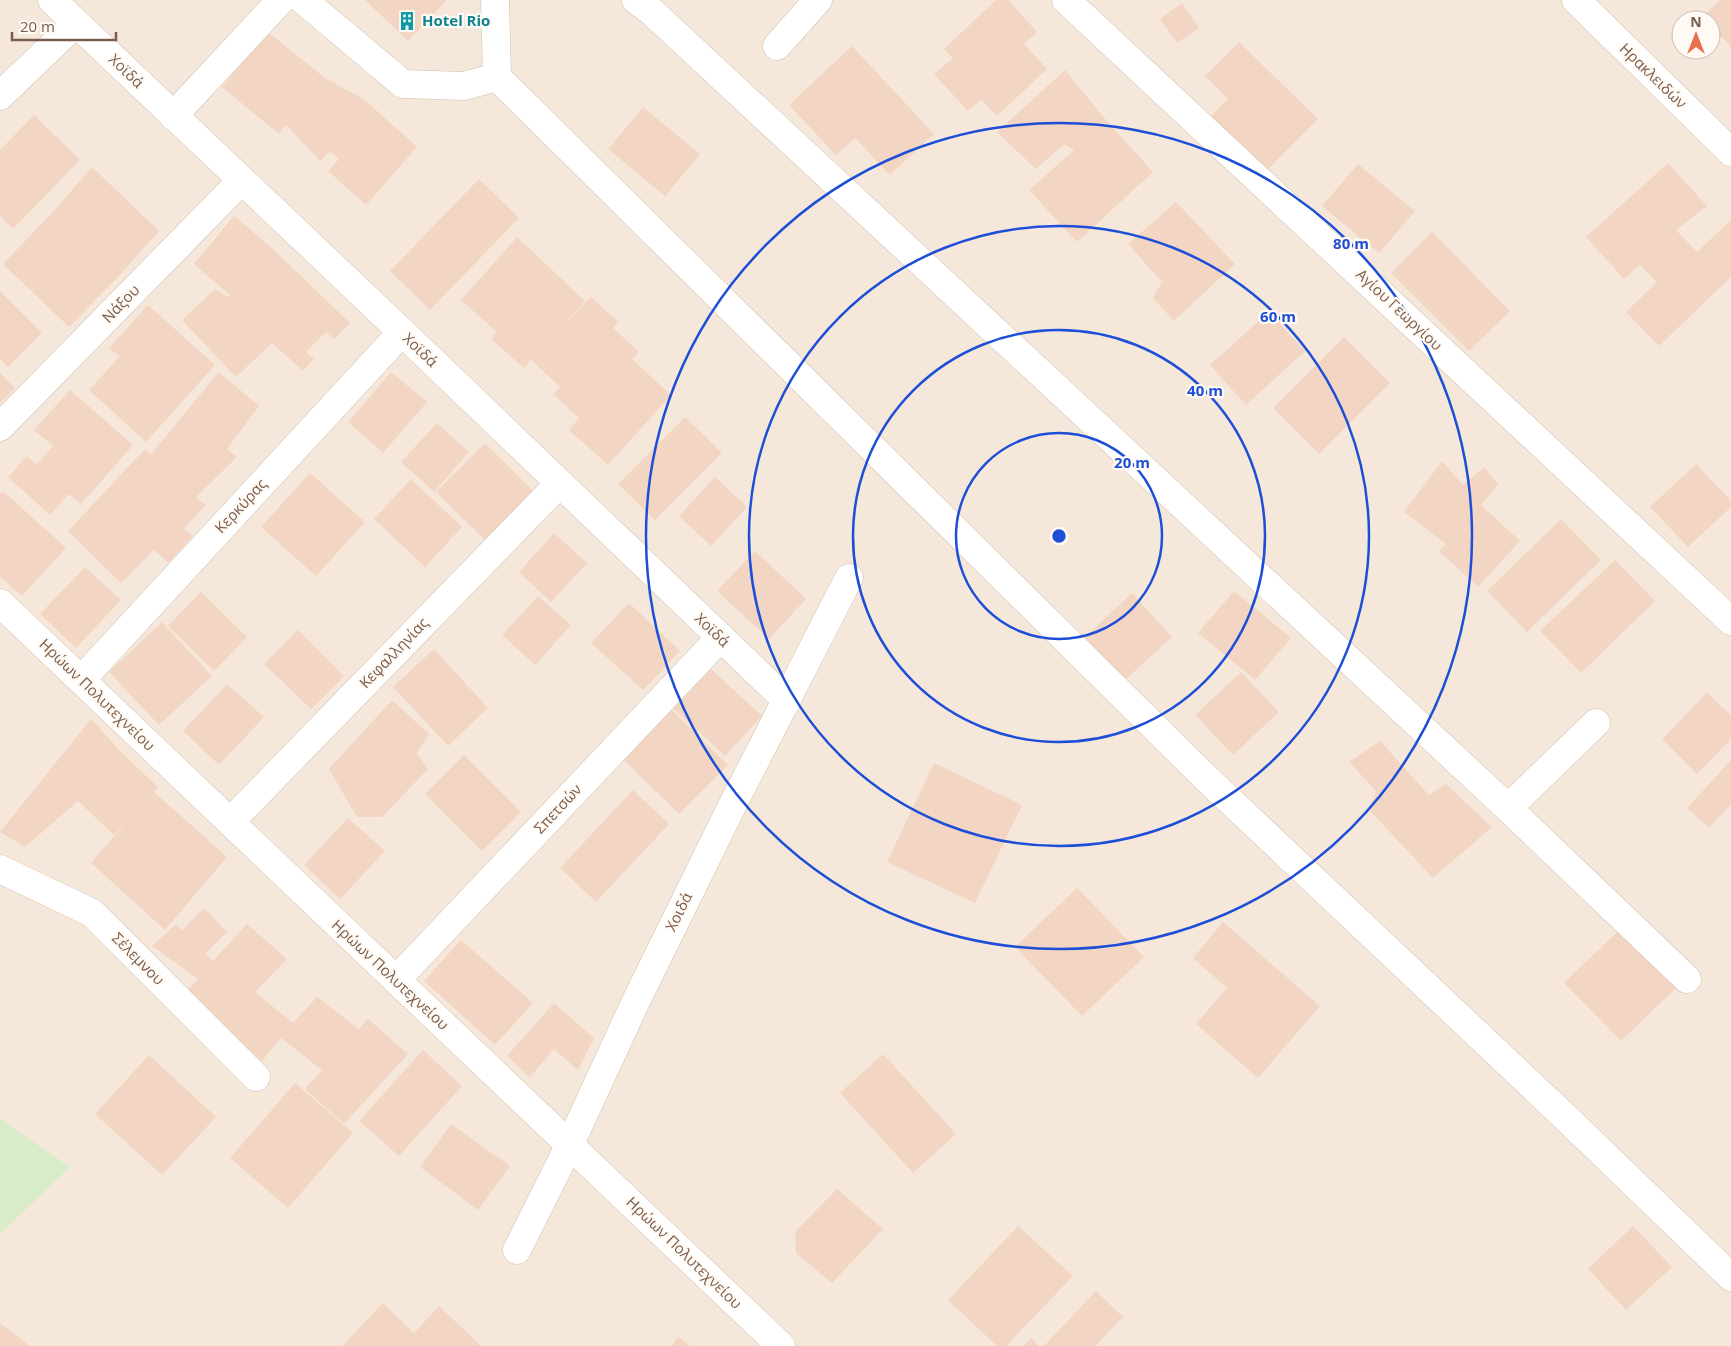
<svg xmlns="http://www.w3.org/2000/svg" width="1731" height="1346" font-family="'Open Sans',sans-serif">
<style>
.residential{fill:#f5e8da;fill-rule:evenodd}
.green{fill:#d8ecc9}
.building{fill:#f3d5c3}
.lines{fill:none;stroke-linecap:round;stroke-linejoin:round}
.street-casing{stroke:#d1beb0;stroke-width:29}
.secondary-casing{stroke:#d6c0b0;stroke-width:29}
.street{stroke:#fff;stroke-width:28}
.secondary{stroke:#fff;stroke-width:28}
.ring{fill:none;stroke:#1d4ed8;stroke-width:2.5}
.labels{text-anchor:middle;stroke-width:4.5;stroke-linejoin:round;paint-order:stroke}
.culture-label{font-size:15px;font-weight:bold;fill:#0d838f;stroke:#fffaf3;text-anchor:start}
.street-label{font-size:15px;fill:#7a5c4d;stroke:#fffaf3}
.centre{fill:#1d4ed8;stroke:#fffaf3;stroke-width:2.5}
.ring-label{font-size:15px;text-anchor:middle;font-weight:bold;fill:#1d4ed8;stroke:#fffaf3;stroke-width:4.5;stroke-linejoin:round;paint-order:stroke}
</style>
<rect width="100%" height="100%" fill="#fdf6ec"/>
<!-- residential -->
<path class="residential" d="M 0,0 L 1731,0 L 1731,1346 L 0,1346 ZM 1681,20 L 1711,20 L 1711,50 L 1681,50 Z"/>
<!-- green -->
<path class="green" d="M 0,1119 L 70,1167 L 0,1234 Z"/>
<!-- building -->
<path class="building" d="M 365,0 L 447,0 L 408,41 Z
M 996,0 L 1008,0 L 1037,32 L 1024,44 L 1047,69 L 997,116 L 981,99 L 968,111 L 934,74 L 953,58 L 944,49 Z
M 1720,0 L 1731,0 L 1731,47 L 1711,26 L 1711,20 L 1705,20 L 1702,17 Z
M 1182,3 L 1199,28 L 1177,43 L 1160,19 Z
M 268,32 L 325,78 L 365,100 L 417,147 L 366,205 L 328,171 L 339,159 L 330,151 L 320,161 L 286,125 L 279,134 L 222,87 Z
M 1239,42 L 1318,119 L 1266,171 L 1210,117 L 1228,99 L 1205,76 Z
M 852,46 L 934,134 L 890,175 L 855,138 L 836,155 L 789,105 Z
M 1065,70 L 1106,120 L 1153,172 L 1077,242 L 1029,190 L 1074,150 L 1064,144 L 1036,169 L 997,132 Z
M 643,107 L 700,154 L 665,196 L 608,149 Z
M 34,115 L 80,160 L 13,229 L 0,216 L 0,150 Z
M 1668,163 L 1707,206 L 1676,230 L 1697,252 L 1731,220 L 1731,277 L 1659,346 L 1626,312 L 1657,282 L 1640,265 L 1624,279 L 1586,237 Z
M 1358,164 L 1415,211 L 1379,253 L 1322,206 Z
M 92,167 L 159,231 L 116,279 L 69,327 L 3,264 L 50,215 Z
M 479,179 L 519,218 L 430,310 L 390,271 Z
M 1176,202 L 1235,264 L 1174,321 L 1153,298 L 1162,282 L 1128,244 Z
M 234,216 L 272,248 L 350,323 L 334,339 L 326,332 L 306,352 L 314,359 L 303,371 L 272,343 L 236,377 L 182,320 L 215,289 L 226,296 L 231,296 L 194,264 Z
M 1432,232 L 1510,311 L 1469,351 L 1391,273 Z
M 517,237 L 585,301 L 563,326 L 591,297 L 618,322 L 613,328 L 639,352 L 632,359 L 671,395 L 608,465 L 569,430 L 579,418 L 553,394 L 560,387 L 531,360 L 524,368 L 491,339 L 497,332 L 461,300 Z
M 0,291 L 42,333 L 8,367 L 0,359 Z
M 148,305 L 215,365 L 146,442 L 89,390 L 120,356 L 109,348 Z
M 1269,312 L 1305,351 L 1246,405 L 1210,365 Z
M 1344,337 L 1390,383 L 1319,454 L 1273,408 Z
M 219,372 L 259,406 L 227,449 L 237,457 L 196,497 L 206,505 L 184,528 L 193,536 L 168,563 L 154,550 L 121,583 L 68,531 L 145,449 L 151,454 Z
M 391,372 L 427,402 L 383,453 L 348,422 Z
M 0,373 L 15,388 L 0,403 Z
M 70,390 L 133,445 L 81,504 L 69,494 L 50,515 L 8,477 L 27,456 L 36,465 L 53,446 L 34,430 Z
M 685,417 L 722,453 L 655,520 L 618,484 Z
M 437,423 L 469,452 L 434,492 L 401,462 Z
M 485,443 L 541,499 L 493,548 L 436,492 Z
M 1442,461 L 1463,485 L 1484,467 L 1498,484 L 1481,505 L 1520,541 L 1478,587 L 1439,551 L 1446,544 L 1404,512 Z
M 1696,464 L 1731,501 L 1731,507 L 1688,547 L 1650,507 Z
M 310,473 L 365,522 L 316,576 L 261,527 Z
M 715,477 L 747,507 L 711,546 L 679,516 Z
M 411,479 L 462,527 L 425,567 L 374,519 Z
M 3,491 L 66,548 L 22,596 L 0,577 L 0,494 Z
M 1561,519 L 1601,560 L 1527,632 L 1487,591 Z
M 554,533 L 587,563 L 551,602 L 519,572 Z
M 755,551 L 806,599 L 769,639 L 717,591 Z
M 1615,560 L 1655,601 L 1581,673 L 1540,631 Z
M 85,567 L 121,600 L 76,648 L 40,614 Z
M 1234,591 L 1291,638 L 1255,680 L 1198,633 Z
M 201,592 L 247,637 L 214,671 L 168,626 Z
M 1132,593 L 1172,637 L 1125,680 L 1085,637 Z
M 538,596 L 571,625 L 535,665 L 502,635 Z
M 629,603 L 680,651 L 643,690 L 591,643 Z
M 162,622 L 212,676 L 159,725 L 109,672 Z
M 298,630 L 344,676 L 311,709 L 264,664 Z
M 434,649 L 488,708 L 448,746 L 393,687 Z
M 711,669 L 762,716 L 725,756 L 673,708 Z
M 1241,672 L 1279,712 L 1233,755 L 1195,715 Z
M 227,684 L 264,717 L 219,765 L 183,731 Z
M 1707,693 L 1731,715 L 1731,739 L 1697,774 L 1662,739 Z
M 392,700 L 429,734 L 417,753 L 428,769 L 382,817 L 357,817 L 329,769 Z
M 671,709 L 728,765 L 679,814 L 622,758 Z
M 91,719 L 122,753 L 158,787 L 154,792 L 227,857 L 165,930 L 91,863 L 142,804 L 114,835 L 78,801 L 25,847 L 0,832 Z
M 1380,741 L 1429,795 L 1446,784 L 1492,827 L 1433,878 L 1369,810 L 1376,791 L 1349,762 Z
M 464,755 L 521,812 L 482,851 L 425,794 Z
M 1731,760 L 1731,804 L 1709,828 L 1687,808 Z
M 934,763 L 1022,805 L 975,903 L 887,862 Z
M 633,790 L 669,824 L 596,902 L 560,868 Z
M 348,818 L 385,851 L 340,899 L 304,865 Z
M 1077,888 L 1144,957 L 1082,1016 L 1015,947 Z
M 204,908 L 227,932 L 205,954 L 213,961 L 247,924 L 287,959 L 255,992 L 293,1023 L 317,997 L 359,1029 L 368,1019 L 408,1054 L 344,1124 L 305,1089 L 322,1070 L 281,1038 L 262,1061 L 184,994 L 198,979 L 152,946 L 176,924 L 182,930 Z
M 1223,922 L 1320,1006 L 1258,1078 L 1196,1024 L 1227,988 L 1193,958 Z
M 1621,928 L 1678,986 L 1621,1041 L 1564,983 Z
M 461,940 L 533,1003 L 495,1045 L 424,981 Z
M 554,1003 L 594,1038 L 578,1070 L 554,1049 L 530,1077 L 507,1056 Z
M 423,1050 L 462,1086 L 399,1156 L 359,1121 Z
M 883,1054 L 956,1134 L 913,1173 L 840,1093 Z
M 149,1055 L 216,1117 L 162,1175 L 95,1114 Z
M 295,1083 L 353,1133 L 288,1208 L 230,1158 Z
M 451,1124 L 510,1166 L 478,1210 L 420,1167 Z
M 837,1189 L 883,1229 L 832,1283 L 796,1253 L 795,1232 Z
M 1018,1226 L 1073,1276 L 1006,1346 L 997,1346 L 948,1300 Z
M 1633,1226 L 1672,1267 L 1626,1310 L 1588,1269 Z
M 1096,1291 L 1123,1317 L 1095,1346 L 1044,1346 Z
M 383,1303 L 414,1333 L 439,1306 L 481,1346 L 342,1346 Z
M 0,1323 L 30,1346 L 0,1346 Z
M 678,1337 L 690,1346 L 672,1346 Z
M 1031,1338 L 1039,1346 L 1024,1346 Z"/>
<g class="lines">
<!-- street casing -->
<g class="street-casing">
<path id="street" d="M 52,0 L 402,332 L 787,701
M 303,0 L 403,84 L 464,86 L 497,77 L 495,0
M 636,0 L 651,11 L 1508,808 L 1687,979
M 1066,0 L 1731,621
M 1576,0 L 1731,152
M 777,46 L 818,0
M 497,77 L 1206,778 L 1562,1114 L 1731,1277
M 0,96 L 76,23
M 173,116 L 281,0
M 0,427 L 241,181
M 81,680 L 402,332
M 1508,808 L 1596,723
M 230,822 L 559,484
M 0,869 L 92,913 L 256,1077
M 396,980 L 720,638
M 517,1250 L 570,1144 L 636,1001 L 733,804 L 849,578"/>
</g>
<!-- secondary casing -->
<g class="secondary-casing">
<path id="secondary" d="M 0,603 L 781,1346"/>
</g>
<!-- street -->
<use href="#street" class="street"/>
<!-- secondary -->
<use href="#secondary" class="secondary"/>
</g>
<!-- distance rings -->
<g class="ring">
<circle cx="1059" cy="536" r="103"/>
<circle cx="1059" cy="536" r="206"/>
<circle cx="1059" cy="536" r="310"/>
<circle cx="1059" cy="536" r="413"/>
</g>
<!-- icons -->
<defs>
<g id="building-bare" transform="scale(1.5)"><path d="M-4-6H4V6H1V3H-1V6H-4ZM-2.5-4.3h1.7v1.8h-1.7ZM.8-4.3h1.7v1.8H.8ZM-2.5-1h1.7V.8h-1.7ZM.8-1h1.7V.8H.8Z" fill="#0f9aa8" stroke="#fffaf3" stroke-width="2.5" paint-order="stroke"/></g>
</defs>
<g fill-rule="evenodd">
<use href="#building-bare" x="407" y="21"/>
</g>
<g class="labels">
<!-- culture labels -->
<g class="culture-label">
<text x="422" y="26">Hotel Rio</text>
</g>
<!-- street labels -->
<g class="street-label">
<text transform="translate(126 71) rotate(44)" y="5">Χοϊδά</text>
<text transform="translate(1653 76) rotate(44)" y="5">Ηρακλειδών</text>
<text transform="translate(121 304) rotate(-46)" y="5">Νάξου</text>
<text transform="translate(1399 310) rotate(43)" y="5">Αγίου Γεωργίου</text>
<text transform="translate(420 350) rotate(44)" y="5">Χοϊδά</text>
<text transform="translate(241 506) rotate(-47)" y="5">Κερκύρας</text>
<text transform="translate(712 630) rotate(44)" y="5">Χοϊδά</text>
<text transform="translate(394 653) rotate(-46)" y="5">Κεφαλληνίας</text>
<text transform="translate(97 695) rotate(44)" y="5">Ηρώων Πολυτεχνείου</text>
<text transform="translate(558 809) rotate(-47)" y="5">Σπετσών</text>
<text transform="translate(679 912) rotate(-64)" y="5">Χοιδά</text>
<text transform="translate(138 959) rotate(45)" y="5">Σέλεμνου</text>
<text transform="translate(390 975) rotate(43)" y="5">Ηρώων Πολυτεχνείου</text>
<text transform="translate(684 1253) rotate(44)" y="5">Ηρώων Πολυτεχνείου</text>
</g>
</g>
<circle cx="1059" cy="536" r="8" class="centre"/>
<g class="ring-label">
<text x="1351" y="249">80 m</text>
<text x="1278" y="322">60 m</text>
<text x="1205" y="396">40 m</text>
<text x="1132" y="468">20 m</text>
</g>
<!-- north arrow -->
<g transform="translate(1696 35)"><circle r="24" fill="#fffaf3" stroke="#cabbb1"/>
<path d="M0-4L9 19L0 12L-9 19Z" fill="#e76f51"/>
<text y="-8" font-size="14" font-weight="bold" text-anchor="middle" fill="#7a5c4d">N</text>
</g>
<!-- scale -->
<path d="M12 32v8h104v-8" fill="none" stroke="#7a5c4d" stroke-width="2.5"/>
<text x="20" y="32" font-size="15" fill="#7a5c4d" stroke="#fffaf3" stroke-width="4" paint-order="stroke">20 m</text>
</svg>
